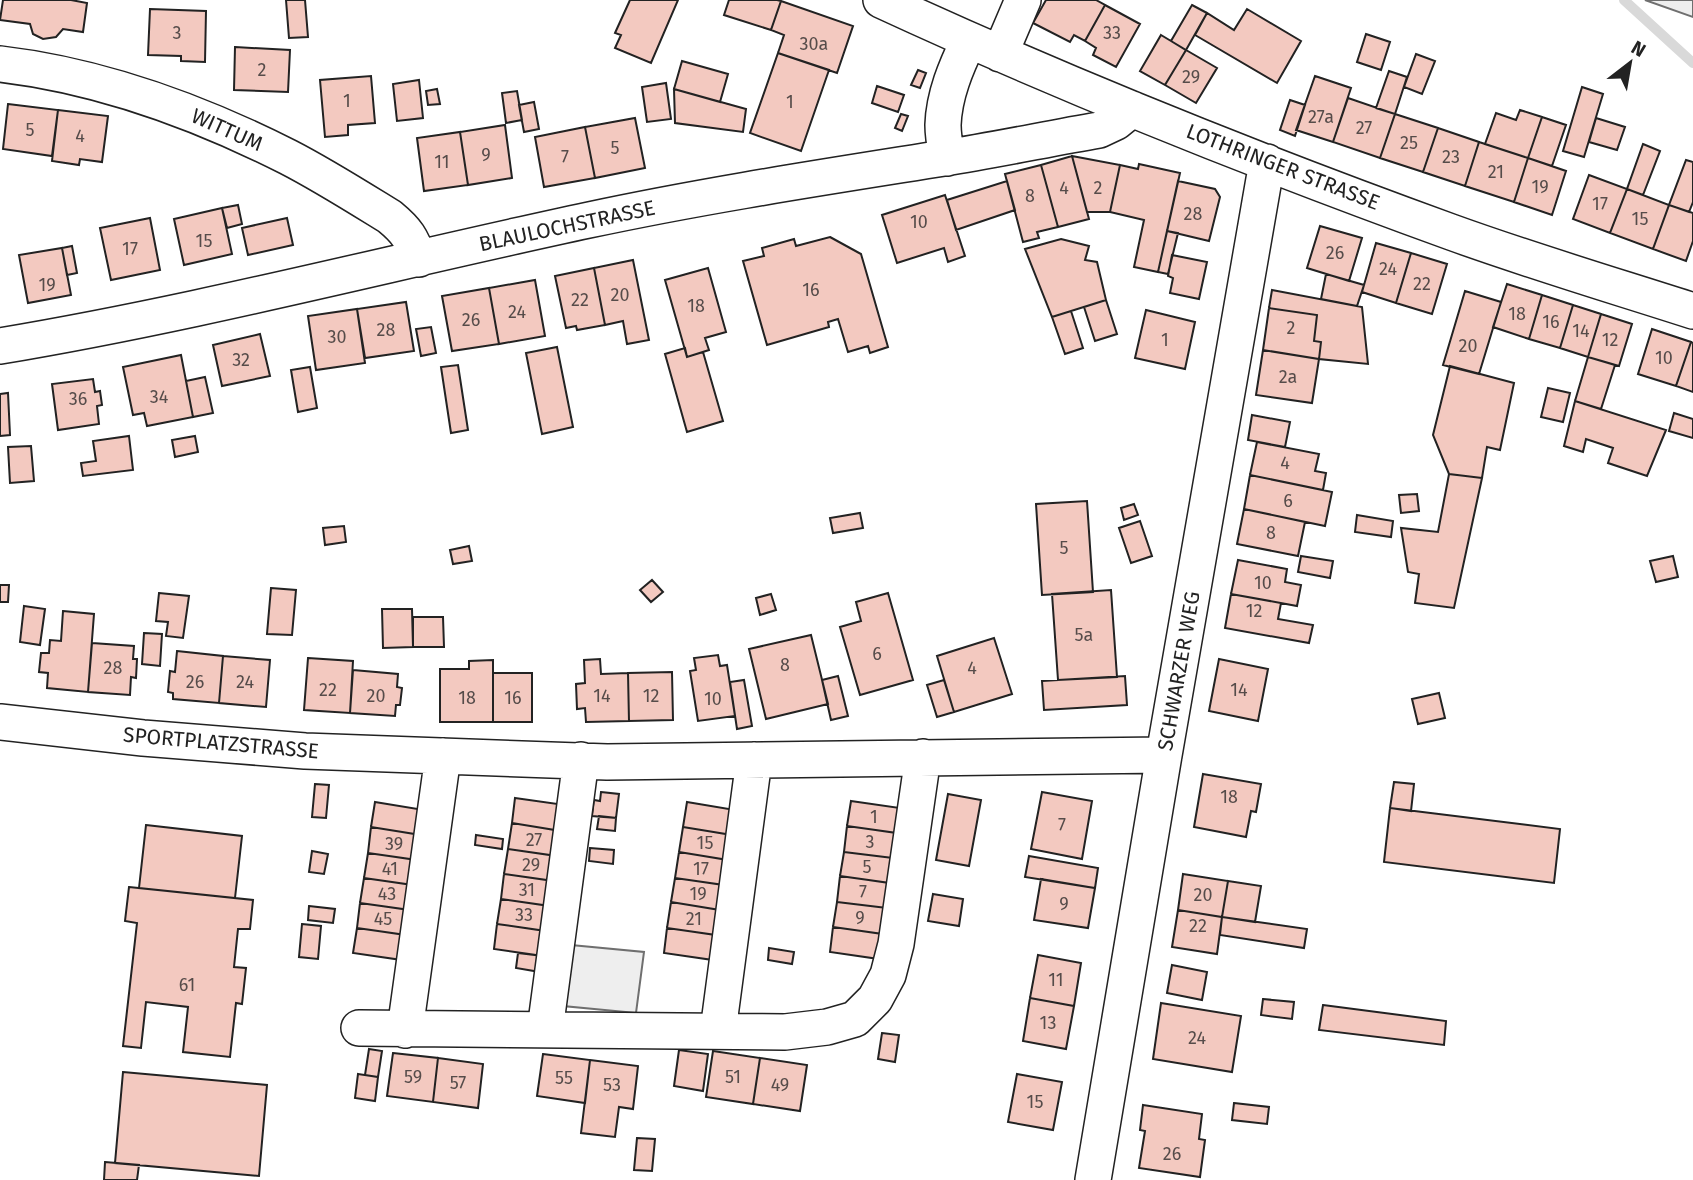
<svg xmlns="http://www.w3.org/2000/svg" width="1693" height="1180" font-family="'Fira Sans',sans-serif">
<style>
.green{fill:#eee;stroke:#6f6f6f;stroke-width:2}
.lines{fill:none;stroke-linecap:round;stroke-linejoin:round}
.stream{stroke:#d9d9d9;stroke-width:10}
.building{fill:#f3c9c0;stroke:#222;stroke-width:2}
.minor-casing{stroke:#222;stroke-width:38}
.minor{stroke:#fff;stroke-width:35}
.labels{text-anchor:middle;stroke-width:5;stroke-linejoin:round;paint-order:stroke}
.number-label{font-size:18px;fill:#564c4a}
.street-label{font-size:21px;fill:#222;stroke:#fff}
</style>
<rect width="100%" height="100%" fill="#fff"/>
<!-- green -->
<path class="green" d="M 1645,0 L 1693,0 L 1693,17 Z
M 571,945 L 644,952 L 636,1013 L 563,1006 Z"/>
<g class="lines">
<!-- stream -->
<path class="stream" d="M 1624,0 L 1693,63"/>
</g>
<!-- building -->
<path class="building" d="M 3,0 L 71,0 L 87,3 L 83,32 L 63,29 L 56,37 L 43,39 L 33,34 L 30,24 L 0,20 Z
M 286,0 L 305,0 L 308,37 L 289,38 Z
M 630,0 L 678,0 L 651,63 L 615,48 L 621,35 L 615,33 Z
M 729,0 L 777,0 L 781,1 L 771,30 L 724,15 Z
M 1046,0 L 1096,0 L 1105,5 L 1085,41 L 1074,35 L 1070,42 L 1033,23 Z
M 781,1 L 853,26 L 837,73 L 778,53 L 784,35 L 771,30 Z
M 1105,5 L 1140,24 L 1116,67 L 1093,55 L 1096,48 L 1085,41 Z
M 1192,5 L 1207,13 L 1186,50 L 1171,41 Z
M 150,9 L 206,11 L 205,62 L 181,61 L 181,56 L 148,55 Z
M 1247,9 L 1301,41 L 1277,83 L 1195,35 L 1207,13 L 1234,30 Z
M 1366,34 L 1390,42 L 1381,70 L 1357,62 Z
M 1161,35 L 1186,50 L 1165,85 L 1140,71 Z
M 235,47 L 290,50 L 288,92 L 234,90 Z
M 1186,50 L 1217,68 L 1196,103 L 1165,85 Z
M 778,53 L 829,70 L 801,151 L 750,133 Z
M 1416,54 L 1435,61 L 1422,94 L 1404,87 Z
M 682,61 L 728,74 L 720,102 L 674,89 Z
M 918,70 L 926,73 L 920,88 L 911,85 Z
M 1389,71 L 1407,77 L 1395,114 L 1376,108 Z
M 371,76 L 375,123 L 348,125 L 348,135 L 325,137 L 320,80 Z
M 1315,76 L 1351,88 L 1333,142 L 1296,130 Z
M 419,80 L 423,118 L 397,121 L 393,84 Z
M 666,83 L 671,119 L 647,122 L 642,87 Z
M 877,86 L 904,95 L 898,112 L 872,103 Z
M 1582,87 L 1603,94 L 1584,157 L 1563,151 Z
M 437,89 L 440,104 L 428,105 L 426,91 Z
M 674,89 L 746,109 L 743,132 L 675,123 Z
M 517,91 L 522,120 L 506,123 L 502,93 Z
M 1348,98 L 1395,114 L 1380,158 L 1333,142 Z
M 1290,100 L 1305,105 L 1295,136 L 1280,130 Z
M 534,102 L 539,129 L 524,132 L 519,105 Z
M 8,104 L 58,110 L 52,156 L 3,149 Z
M 58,110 L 108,116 L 102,162 L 80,159 L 79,165 L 52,161 Z
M 1520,110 L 1542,117 L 1528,158 L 1485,144 L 1496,113 L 1516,120 Z
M 901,114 L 908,116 L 902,131 L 895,128 Z
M 1395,114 L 1438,128 L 1423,172 L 1380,158 Z
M 1542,117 L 1566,125 L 1552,166 L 1528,158 Z
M 635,118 L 645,168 L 595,178 L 585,127 Z
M 1596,118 L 1625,127 L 1617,150 L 1589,142 Z
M 505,125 L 512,178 L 468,185 L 460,132 Z
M 585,127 L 595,178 L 544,187 L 535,137 Z
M 1438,128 L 1479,142 L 1465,186 L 1423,172 Z
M 460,132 L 468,185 L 424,191 L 417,138 Z
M 1479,142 L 1528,158 L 1514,202 L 1465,186 Z
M 1643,144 L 1660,151 L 1643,195 L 1627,189 Z
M 1072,156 L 1120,165 L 1110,212 L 1087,212 Z
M 1072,156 L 1089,219 L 1058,227 L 1041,165 Z
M 1528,158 L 1566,171 L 1552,215 L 1514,202 Z
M 1686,160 L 1693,162 L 1693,202 L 1689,212 L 1669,205 Z
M 1139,164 L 1180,173 L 1158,272 L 1134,267 L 1144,220 L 1110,212 L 1120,165 L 1138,169 Z
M 1041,165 L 1058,227 L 1037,232 L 1039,238 L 1023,242 L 1005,174 Z
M 1589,175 L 1627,189 L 1610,233 L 1573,219 Z
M 1007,181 L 1015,210 L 956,230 L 947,200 Z
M 1178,181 L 1215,189 L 1220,197 L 1209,241 L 1167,231 Z
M 1627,189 L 1669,205 L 1653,249 L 1610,233 Z
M 945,195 L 965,256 L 948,262 L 944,248 L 897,263 L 882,215 Z
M 238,205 L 242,224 L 227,228 L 222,208 Z
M 1669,205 L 1693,213 L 1693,241 L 1686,261 L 1653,249 Z
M 222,208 L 232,254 L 184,265 L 174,219 Z
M 150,218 L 160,270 L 111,280 L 100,228 Z
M 287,218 L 293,245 L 248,255 L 242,228 Z
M 1320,226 L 1362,238 L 1349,281 L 1307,268 Z
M 1167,231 L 1178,233 L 1168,274 L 1158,272 Z
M 830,237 L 861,254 L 888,347 L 870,353 L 868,346 L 848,352 L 838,319 L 828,322 L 829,327 L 767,345 L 743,261 L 764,256 L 762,248 L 794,239 L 796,246 Z
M 1061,239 L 1089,246 L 1085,260 L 1097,262 L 1106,300 L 1052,317 L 1025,249 Z
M 1376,243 L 1411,253 L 1396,303 L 1362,292 Z
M 72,246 L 77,273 L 67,275 L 62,248 Z
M 62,248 L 71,295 L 28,303 L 19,255 Z
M 1411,253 L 1447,264 L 1432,314 L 1396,303 Z
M 1172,255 L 1207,262 L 1199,299 L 1170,293 L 1173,278 L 1168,276 Z
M 633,260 L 649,340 L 627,344 L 623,321 L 605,325 L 594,268 Z
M 594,268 L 605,325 L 577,330 L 576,326 L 566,328 L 555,276 Z
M 708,268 L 726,332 L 705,338 L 709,350 L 687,357 L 665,280 Z
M 1326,274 L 1364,285 L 1357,306 L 1321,299 Z
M 535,280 L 545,336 L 499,344 L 489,288 Z
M 1507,284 L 1542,295 L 1529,339 L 1493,327 Z
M 489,288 L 499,344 L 452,351 L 442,296 Z
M 1272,290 L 1362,307 L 1368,364 L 1319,359 L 1321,342 L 1314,341 L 1317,315 L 1269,308 Z
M 1465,291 L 1501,302 L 1479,374 L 1443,365 Z
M 1542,295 L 1573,305 L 1560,348 L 1529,339 Z
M 1106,300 L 1117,334 L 1095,341 L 1084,307 Z
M 406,302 L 414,351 L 365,358 L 357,309 Z
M 1573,305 L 1601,314 L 1588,357 L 1560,348 Z
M 1269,308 L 1317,315 L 1314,341 L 1321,342 L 1319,359 L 1263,350 Z
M 357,309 L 365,363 L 316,370 L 308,316 Z
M 1146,310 L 1195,322 L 1185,369 L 1135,358 Z
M 1071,311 L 1083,348 L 1065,354 L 1052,317 Z
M 1601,314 L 1632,324 L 1619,366 L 1588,357 Z
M 431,327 L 436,353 L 421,356 L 416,329 Z
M 1652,329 L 1691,342 L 1676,386 L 1638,374 Z
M 260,334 L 270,376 L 222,386 L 213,345 Z
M 1691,342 L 1693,343 L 1693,392 L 1676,386 Z
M 557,347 L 573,427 L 542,434 L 526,353 Z
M 685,348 L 687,357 L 703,352 L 723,421 L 687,432 L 665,354 Z
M 1263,350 L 1319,359 L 1312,403 L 1256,395 Z
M 181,355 L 193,417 L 147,426 L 144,413 L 133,415 L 123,367 Z
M 1588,357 L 1615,365 L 1601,409 L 1575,401 Z
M 458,365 L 468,430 L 451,433 L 441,367 Z
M 1450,366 L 1514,383 L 1500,450 L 1487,447 L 1482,478 L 1449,474 L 1433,435 Z
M 310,367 L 317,408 L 298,412 L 291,370 Z
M 205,377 L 213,413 L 193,417 L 186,381 Z
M 93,379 L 95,392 L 100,391 L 102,405 L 97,406 L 99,424 L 58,430 L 52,384 Z
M 1548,388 L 1570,393 L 1563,422 L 1541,417 Z
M 8,393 L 10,435 L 0,436 L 0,394 Z
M 1575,401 L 1666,430 L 1647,476 L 1608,463 L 1613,448 L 1586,439 L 1583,452 L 1564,446 Z
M 1674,413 L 1693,419 L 1693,438 L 1669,431 Z
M 1252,415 L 1290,422 L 1285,447 L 1248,440 Z
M 129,436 L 133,470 L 83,476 L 81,463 L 96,461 L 93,441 Z
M 195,436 L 198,452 L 175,457 L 172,440 Z
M 1257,442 L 1319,454 L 1315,471 L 1326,473 L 1323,490 L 1250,475 Z
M 31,446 L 34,481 L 10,483 L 8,447 Z
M 1449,474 L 1482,478 L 1454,608 L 1415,603 L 1419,574 L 1408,572 L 1401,528 L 1438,532 Z
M 1250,475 L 1332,492 L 1325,526 L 1244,509 Z
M 1417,494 L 1419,511 L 1401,513 L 1399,495 Z
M 1087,501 L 1093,592 L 1042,595 L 1036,504 Z
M 1134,504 L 1138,515 L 1124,520 L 1121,508 Z
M 1244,509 L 1305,522 L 1298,556 L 1237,544 Z
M 860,513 L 863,528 L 833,533 L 830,518 Z
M 1357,515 L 1393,521 L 1391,537 L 1355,532 Z
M 1140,521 L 1152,556 L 1131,563 L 1119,528 Z
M 344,526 L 346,542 L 325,545 L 323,528 Z
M 469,546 L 472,561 L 453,564 L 450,550 Z
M 1301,556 L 1333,561 L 1330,578 L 1298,572 Z
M 1673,556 L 1678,577 L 1656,582 L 1650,561 Z
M 1238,560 L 1287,569 L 1285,582 L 1301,585 L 1297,606 L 1231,594 Z
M 652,580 L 663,592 L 651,602 L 640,590 Z
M 0,585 L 9,585 L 8,602 L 0,602 Z
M 271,588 L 296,590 L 292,635 L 267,634 Z
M 1111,590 L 1117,677 L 1058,680 L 1052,594 Z
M 159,593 L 189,596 L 183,638 L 166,636 L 168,622 L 156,621 Z
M 888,593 L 913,680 L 860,695 L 840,627 L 861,621 L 856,602 Z
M 771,594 L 776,610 L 760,615 L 756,598 Z
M 1231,594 L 1281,603 L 1278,619 L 1313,625 L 1309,643 L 1225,628 Z
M 24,606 L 45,609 L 40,645 L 20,642 Z
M 382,609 L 412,609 L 413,647 L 383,648 Z
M 63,611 L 94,614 L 88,692 L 47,688 L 48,673 L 39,672 L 41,653 L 49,653 L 50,640 L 61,641 Z
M 413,617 L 443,617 L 444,647 L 413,647 Z
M 144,633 L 162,634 L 160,666 L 142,664 Z
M 811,635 L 828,704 L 766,719 L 749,649 Z
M 994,638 L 1012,694 L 954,712 L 937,656 Z
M 92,643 L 134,646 L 133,659 L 137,659 L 136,678 L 131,677 L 130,695 L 88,692 Z
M 177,651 L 223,656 L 219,703 L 173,699 L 173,693 L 168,692 L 170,671 L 175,672 Z
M 718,655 L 720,666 L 727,665 L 735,716 L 698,721 L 690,671 L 696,670 L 694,658 Z
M 223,656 L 270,660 L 266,707 L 219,703 Z
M 308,658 L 353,661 L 350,713 L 304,710 Z
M 600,659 L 601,674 L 628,673 L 629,721 L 586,722 L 585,708 L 577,709 L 576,684 L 585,683 L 584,660 Z
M 1219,659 L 1268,669 L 1258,721 L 1209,711 Z
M 493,660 L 493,722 L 440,722 L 440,669 L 469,669 L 469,661 Z
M 353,670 L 398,674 L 397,687 L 402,688 L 400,705 L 396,705 L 395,716 L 350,713 Z
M 672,672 L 673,720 L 629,721 L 628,673 Z
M 493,673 L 532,673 L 532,722 L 493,722 Z
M 838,676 L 848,716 L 831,720 L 822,680 Z
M 1125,676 L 1127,705 L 1044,710 L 1042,681 Z
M 744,680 L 752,726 L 737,729 L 730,682 Z
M 944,680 L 954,712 L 937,717 L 927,685 Z
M 1439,693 L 1445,718 L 1418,724 L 1412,699 Z
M 1203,774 L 1261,784 L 1256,812 L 1251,811 L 1246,837 L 1194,827 Z
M 1394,782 L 1414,784 L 1411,811 L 1390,808 Z
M 315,784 L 329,785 L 326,818 L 312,817 Z
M 601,792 L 619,794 L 616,818 L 592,816 L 594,800 L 600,801 Z
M 1042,792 L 1092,801 L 1082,859 L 1031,849 Z
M 948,794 L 981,800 L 969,866 L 936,860 Z
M 515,798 L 565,805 L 561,831 L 512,823 Z
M 851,801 L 900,808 L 897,833 L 847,826 Z
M 375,802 L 424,810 L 421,835 L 371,827 Z
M 687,802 L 735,810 L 732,835 L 683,827 Z
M 1390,808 L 1560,829 L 1554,883 L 1384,862 Z
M 599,816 L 616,818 L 615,831 L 597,829 Z
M 512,823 L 561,831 L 557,856 L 508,849 Z
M 146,825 L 242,836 L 235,898 L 139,888 Z
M 847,826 L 897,833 L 893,858 L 844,852 Z
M 371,827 L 421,835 L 417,860 L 368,853 Z
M 683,827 L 732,835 L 728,860 L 679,852 Z
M 476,835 L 503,839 L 502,849 L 475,845 Z
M 590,848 L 614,850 L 613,864 L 589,861 Z
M 508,849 L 557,856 L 554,881 L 504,874 Z
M 312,851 L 328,854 L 324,874 L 309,872 Z
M 679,852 L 728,860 L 724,885 L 675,878 Z
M 844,852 L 893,858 L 890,883 L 840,876 Z
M 368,853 L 417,860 L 413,885 L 364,878 Z
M 1029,856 L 1098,868 L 1095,888 L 1025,877 Z
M 504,874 L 554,881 L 550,906 L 501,899 Z
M 1183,874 L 1228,881 L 1222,917 L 1178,910 Z
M 840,876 L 890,883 L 887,908 L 837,902 Z
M 364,878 L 413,885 L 410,910 L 360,903 Z
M 675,878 L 724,885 L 720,910 L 671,902 Z
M 1041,879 L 1095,888 L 1088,928 L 1034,920 Z
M 1228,881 L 1261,886 L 1255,922 L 1222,917 Z
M 129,887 L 253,900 L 250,929 L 238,929 L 234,967 L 246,968 L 242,1004 L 236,1003 L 230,1057 L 183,1052 L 188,1007 L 146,1002 L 141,1048 L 123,1046 L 137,923 L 125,921 Z
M 933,894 L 963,899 L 959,926 L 928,921 Z
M 501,899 L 550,906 L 546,931 L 497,924 Z
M 671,902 L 720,910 L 716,935 L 667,928 Z
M 837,902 L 887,908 L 883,934 L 833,927 Z
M 360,903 L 410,910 L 406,935 L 357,928 Z
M 309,906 L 335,909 L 333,923 L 308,920 Z
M 1178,910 L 1222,917 L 1217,954 L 1172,947 Z
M 1222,917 L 1307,929 L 1304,948 L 1220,935 Z
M 302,924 L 321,926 L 318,959 L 299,957 Z
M 497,924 L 546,931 L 543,956 L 494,949 Z
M 833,927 L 883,934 L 879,959 L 830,952 Z
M 357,928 L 406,935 L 402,960 L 353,953 Z
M 667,928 L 716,935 L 713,960 L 664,953 Z
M 769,948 L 794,952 L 792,964 L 768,960 Z
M 518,953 L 543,956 L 540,972 L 516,968 Z
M 1038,955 L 1081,963 L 1074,1006 L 1030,998 Z
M 1172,965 L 1207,972 L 1202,1000 L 1167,993 Z
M 1030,998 L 1074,1006 L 1066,1049 L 1023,1041 Z
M 1263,999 L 1294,1002 L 1292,1019 L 1261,1015 Z
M 1161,1003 L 1241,1016 L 1232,1072 L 1153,1059 Z
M 1323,1005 L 1446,1021 L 1444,1045 L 1319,1030 Z
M 882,1033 L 899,1035 L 895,1062 L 878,1059 Z
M 369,1049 L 382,1051 L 378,1077 L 365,1075 Z
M 679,1050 L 708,1054 L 703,1091 L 674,1086 Z
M 713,1051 L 760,1058 L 753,1104 L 706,1097 Z
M 393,1053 L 438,1058 L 433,1102 L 387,1096 Z
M 543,1054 L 590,1060 L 585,1103 L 537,1096 Z
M 438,1058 L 483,1064 L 478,1108 L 433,1102 Z
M 760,1058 L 807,1065 L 800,1111 L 753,1104 Z
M 590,1060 L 638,1066 L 633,1109 L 619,1107 L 615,1137 L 581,1133 Z
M 123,1072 L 267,1085 L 259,1176 L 115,1163 Z
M 358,1074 L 378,1077 L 375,1101 L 355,1098 Z
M 1017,1074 L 1062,1082 L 1053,1130 L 1008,1122 Z
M 1234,1103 L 1269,1107 L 1267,1124 L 1232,1120 Z
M 1143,1105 L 1202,1114 L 1199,1139 L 1205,1140 L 1200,1177 L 1139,1168 L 1145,1131 L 1140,1130 Z
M 637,1138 L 655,1139 L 652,1171 L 634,1170 Z
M 105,1162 L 139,1165 L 137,1180 L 104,1180 Z"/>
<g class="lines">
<!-- minor casing -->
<g class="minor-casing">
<path id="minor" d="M 881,0 C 1067,86 1258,162 1451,232 C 1531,261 1612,285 1693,311
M 1000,54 L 1023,0
M 0,64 C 102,76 197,111 288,157 C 323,175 356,196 390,217 C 407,231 411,238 419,259
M 947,158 C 945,147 943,135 943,125 C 944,95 956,67 969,40
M 0,346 C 198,313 392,262 589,220 C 706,195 825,177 944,158 C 995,150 1047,139 1099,130 L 1116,122 L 1132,109
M 0,722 L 143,738 L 305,751 L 607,762 L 1164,755
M 359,1028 L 785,1032 L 827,1027 L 855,1019 L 875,999 L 888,975 L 896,944 L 923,757
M 405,1030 L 443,756
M 545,1030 L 581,760
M 718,1031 L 754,760
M 1093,1180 L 1164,755 L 1267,162"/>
</g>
<!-- minor -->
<use href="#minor" class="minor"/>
</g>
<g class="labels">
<!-- number labels -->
<g class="number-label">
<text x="177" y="39">3</text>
<text x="1112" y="39">33</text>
<text x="814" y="50">30a</text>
<text x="262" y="76">2</text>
<text x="1191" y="83">29</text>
<text x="347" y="107">1</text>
<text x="790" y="108">1</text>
<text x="1321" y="123">27a</text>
<text x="1364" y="134">27</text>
<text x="30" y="136">5</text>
<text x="80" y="142">4</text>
<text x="1409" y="149">25</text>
<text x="615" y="154">5</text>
<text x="486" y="161">9</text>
<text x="565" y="163">7</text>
<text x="1451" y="163">23</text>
<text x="442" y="168">11</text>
<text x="1496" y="178">21</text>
<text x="1540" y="193">19</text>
<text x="1064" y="194">4</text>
<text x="1098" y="194">2</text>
<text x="1030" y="202">8</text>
<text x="1600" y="210">17</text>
<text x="1193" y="220">28</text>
<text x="1640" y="225">15</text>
<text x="919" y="228">10</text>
<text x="204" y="247">15</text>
<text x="130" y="255">17</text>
<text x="1335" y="259">26</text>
<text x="1388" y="275">24</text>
<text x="1422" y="290">22</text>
<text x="47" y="291">19</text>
<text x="811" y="296">16</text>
<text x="620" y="301">20</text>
<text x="580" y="306">22</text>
<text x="696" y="312">18</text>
<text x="517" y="318">24</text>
<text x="1517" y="320">18</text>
<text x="471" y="326">26</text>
<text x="1551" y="328">16</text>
<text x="1291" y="334">2</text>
<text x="386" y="336">28</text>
<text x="1581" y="337">14</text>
<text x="337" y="343">30</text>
<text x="1165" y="346">1</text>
<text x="1610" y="346">12</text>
<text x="1468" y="352">20</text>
<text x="1664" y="364">10</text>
<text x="241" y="366">32</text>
<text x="1288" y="383">2a</text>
<text x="159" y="403">34</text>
<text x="78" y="405">36</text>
<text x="1285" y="469">4</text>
<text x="1288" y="507">6</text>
<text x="1271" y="539">8</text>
<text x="1064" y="554">5</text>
<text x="1263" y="589">10</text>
<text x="1254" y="617">12</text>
<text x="1084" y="641">5a</text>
<text x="877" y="660">6</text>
<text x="785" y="671">8</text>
<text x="113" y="674">28</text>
<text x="972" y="674">4</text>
<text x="195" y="688">26</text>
<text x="245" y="688">24</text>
<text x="328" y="696">22</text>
<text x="1239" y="696">14</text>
<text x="376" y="702">20</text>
<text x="602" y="702">14</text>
<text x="651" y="702">12</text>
<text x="467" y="704">18</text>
<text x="513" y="704">16</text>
<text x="713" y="705">10</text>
<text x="1229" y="803">18</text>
<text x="874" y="823">1</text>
<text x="1062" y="831">7</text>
<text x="534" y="846">27</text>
<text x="870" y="848">3</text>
<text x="705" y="849">15</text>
<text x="394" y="850">39</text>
<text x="531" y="871">29</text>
<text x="867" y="873">5</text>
<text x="390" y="875">41</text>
<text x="701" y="875">17</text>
<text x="527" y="896">31</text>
<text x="863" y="898">7</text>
<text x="387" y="900">43</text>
<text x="698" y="900">19</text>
<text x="1203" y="901">20</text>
<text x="1064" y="910">9</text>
<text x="524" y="921">33</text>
<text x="860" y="924">9</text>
<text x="383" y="925">45</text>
<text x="694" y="925">21</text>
<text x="1198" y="932">22</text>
<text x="1056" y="986">11</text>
<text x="187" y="991">61</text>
<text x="1048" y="1029">13</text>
<text x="1197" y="1044">24</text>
<text x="413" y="1083">59</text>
<text x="733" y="1083">51</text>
<text x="564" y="1084">55</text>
<text x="458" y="1089">57</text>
<text x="612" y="1091">53</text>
<text x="780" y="1091">49</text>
<text x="1035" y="1108">15</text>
<text x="1172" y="1160">26</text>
</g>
<!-- street labels -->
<g class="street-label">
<text transform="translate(227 130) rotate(24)" y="7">WITTUM</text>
<text transform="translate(1283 167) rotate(21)" y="7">LOTHRINGER STRASSE</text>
<text transform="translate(567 226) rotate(-12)" y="7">BLAULOCHSTRASSE</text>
<text transform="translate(1179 671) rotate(-80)" y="7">SCHWARZER WEG</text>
<text transform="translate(221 743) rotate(5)" y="7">SPORTPLATZSTRASSE</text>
</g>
</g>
<!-- north arrow -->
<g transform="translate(1630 63) rotate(31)" stroke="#ffffff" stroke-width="5" paint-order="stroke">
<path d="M0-5L12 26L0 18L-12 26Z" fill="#222222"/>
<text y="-10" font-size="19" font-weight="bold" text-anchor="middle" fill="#222222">N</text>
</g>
</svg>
